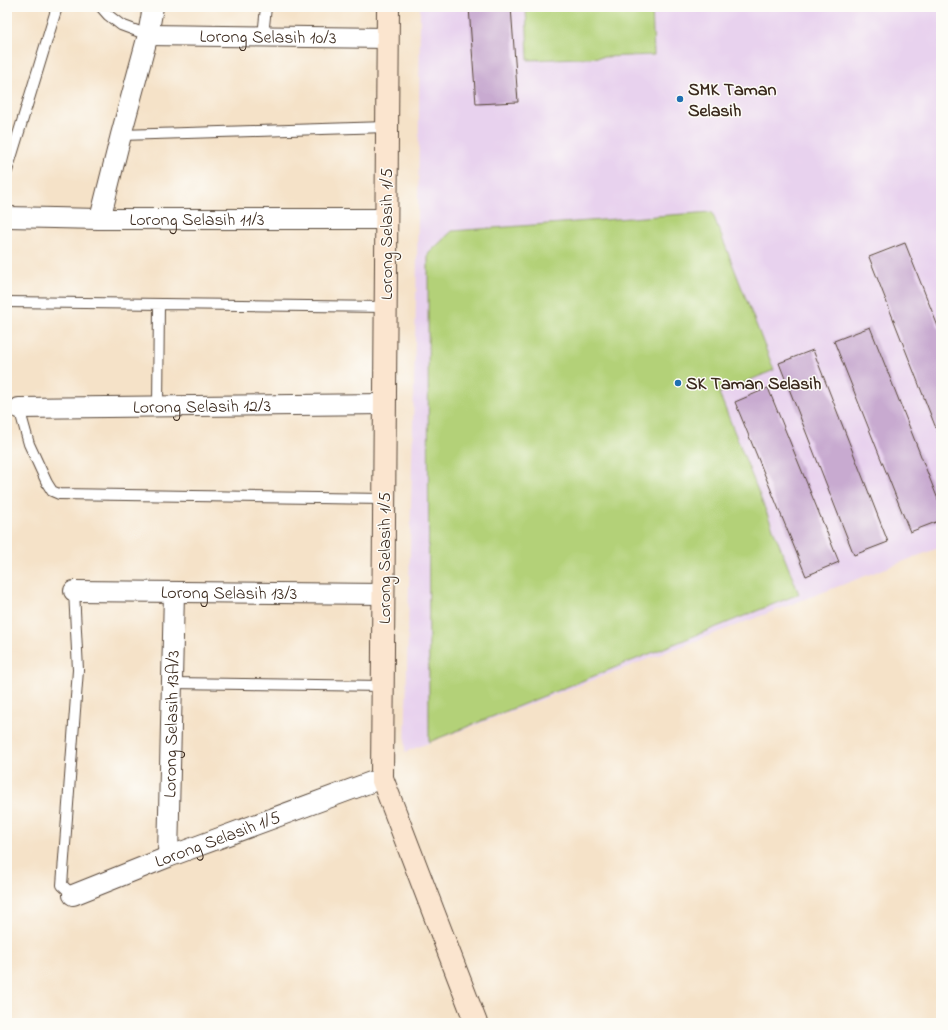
<svg xmlns="http://www.w3.org/2000/svg" width="948" height="1030" font-family="'Indie Flower',sans-serif">
<style>
.built{fill:#e8d2ee}
.green{fill:#b3d178;stroke:#777e4b}
.building{fill:#c8aad0}
.lines{fill:none;stroke-linecap:round;stroke-linejoin:round}
.lane-casing{stroke:#574638;stroke-width:12}
.street-casing{stroke:#574638;stroke-width:22}
.secondary-casing{stroke:#574638;stroke-width:24}
.lane{stroke:#fff;stroke-width:10}
.street{stroke:#fff;stroke-width:20}
.secondary{stroke:#fbe5cf;stroke-width:22}
.poi-dot{fill:#1f6fb2;stroke:#fdfcf7;stroke-width:1.5}
.labels{text-anchor:middle;stroke-width:3;stroke-linejoin:round;paint-order:stroke}
.street-label{font-size:18px;fill:#3b2a1e;stroke:#fdfcf7}
.poi-label{font-size:18px;font-weight:bold;fill:#3b2a1e;stroke:#fdfcf7;text-anchor:start}
</style>
<rect width="100%" height="100%" fill="#fdfcf7"/>
<filter id="ink" filterUnits="userSpaceOnUse"><feTurbulence type="fractalNoise" baseFrequency=".025" numOctaves="2"/><feDisplacementMap in="SourceGraphic" scale="8" xChannelSelector="R" yChannelSelector="G"/><feConvolveMatrix kernelMatrix="1 2 1 2 8 2 1 2 1" color-interpolation-filters="sRGB"/></filter>
<filter id="wash" filterUnits="userSpaceOnUse"><feTurbulence type="fractalNoise" baseFrequency=".012" numOctaves="4" result="noise"/><feDisplacementMap in="SourceGraphic" scale="16" xChannelSelector="R" yChannelSelector="G"/><feGaussianBlur stdDeviation="0.9" result="paint"/><feColorMatrix in="noise" values="0 0 0 0 0 0 0 0 0 0 0 0 0 0 0 0 0 1.4 0 .05"/><feComposite in="paint" operator="in"/></filter>
<g filter="url(#wash)">
<rect width="100%" height="100%" fill="#f5e2c8"/>
<!-- built -->
<path class="built" d="M 420,7 L 941,7 L 941,547 L 405,752 L 418,218 Z"/>
<!-- green -->
<path class="green" d="M 526,7 L 652,7 L 654,55 L 528,60 Z
M 712,212 L 774,370 L 719,393 L 799,594 L 429,742 L 428,254 L 452,231 Z"/>
<g id="blocks">
<!-- building -->
<path class="building" d="M 469,7 L 511,7 L 518,102 L 476,104 Z
M 905,243 L 941,334 L 941,441 L 869,257 Z
M 870,327 L 941,507 L 941,520 L 910,532 L 834,341 Z
M 813,350 L 888,542 L 854,555 L 779,363 Z
M 768,388 L 839,562 L 806,576 L 735,402 Z"/>
</g>
</g>
<g filter="url(#ink)">
<use href="#blocks" fill-opacity="0" stroke="#574638" stroke-width="1"/>
<g class="lines">
<!-- lane casing -->
<g class="lane-casing">
<path id="lane" d="M 101,7 L 108,15 L 121,25 L 148,35
M 263,36 L 266,7
M 121,135 L 387,127
M 7,171 L 57,7
M 7,302 L 386,307
M 158,406 L 159,304
M 19,408 L 29,444 L 47,483 L 52,491 L 59,494 L 384,499
M 172,683 L 383,686
M 73,895 L 62,885 L 78,670 L 74,591"/>
</g>
<!-- street casing -->
<g class="street-casing">
<g id="street">
<path id="s1" d="M 148,35 L 388,38"/>
<path id="s2" d="M 7,217 L 100,219 L 386,219"/>
<path d="M 100,219 L 121,135 L 148,35 L 153,7"/>
<path id="s3" d="M 19,408 L 385,404"/>
<path id="s4" d="M 74,591 L 384,594"/>
<path id="s5" d="M 168,857 L 174,592"/>
<path id="s6" d="M 73,895 L 168,857 L 382,778"/>
</g>
</g>
<!-- secondary casing -->
<g class="secondary-casing">
<path id="secondary" d="M 388,7 L 382,778 L 476,1023"/>
</g>
<!-- lane -->
<use href="#lane" class="lane"/>
<!-- street -->
<use href="#street" class="street"/>
<!-- secondary -->
<use href="#secondary" class="secondary"/>
</g>
</g>
<!-- markers -->
<g class="poi-dot">
<circle cx="680" cy="99" r="4"/>
<circle cx="678" cy="383" r="4"/>
</g>
<g class="labels">
<!-- street labels -->
<g class="street-label">
<text dy="6" stroke="none"><textPath href="#s1" startOffset="120">Lorong Selasih 10/3</textPath></text>
<text dy="6" stroke="none"><textPath href="#s2" startOffset="190">Lorong Selasih 11/3</textPath></text>
<text transform="translate(386 234) rotate(-90)" y="6">Lorong Selasih 1/5</text>
<text dy="6" stroke="none"><textPath href="#s3" startOffset="183">Lorong Selasih 12/3</textPath></text>
<text transform="translate(384 558) rotate(-90)" y="6">Lorong Selasih 1/5</text>
<text dy="6" stroke="none"><textPath href="#s4" startOffset="155">Lorong Selasih 13/3</textPath></text>
<text dy="6" stroke="none"><textPath href="#s5" startOffset="133">Lorong Selasih 13A/3</textPath></text>
<text dy="6" stroke="none"><textPath href="#s6" startOffset="155">Lorong Selasih 1/5</textPath></text>
</g>
<!-- poi labels -->
<g class="poi-label">
<text x="688" y="95">SMK Taman<tspan x="688" dy="21">Selasih</tspan></text>
<text x="686" y="389">SK Taman Selasih</text>
</g>
</g>
<!-- margin -->
<rect width="948" height="1030" fill="none" stroke="#fdfcf7" stroke-width="24"/>
</svg>
